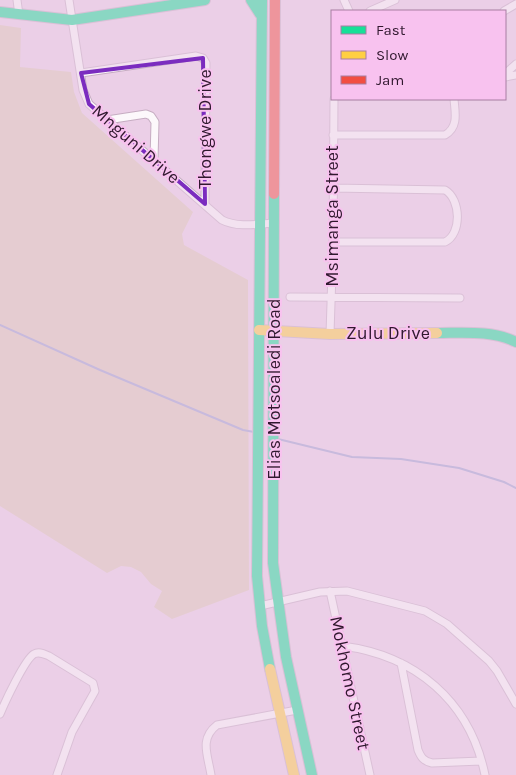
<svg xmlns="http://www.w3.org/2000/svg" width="516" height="775" font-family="Karla,sans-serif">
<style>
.green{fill:#dec8b7}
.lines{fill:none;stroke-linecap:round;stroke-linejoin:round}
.stream{stroke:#9da0d1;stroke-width:2}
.street-casing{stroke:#c6adc2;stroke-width:9}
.fast-casing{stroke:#c6adc2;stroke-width:12}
.slow-casing{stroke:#c6adc2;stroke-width:12}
.jam-casing{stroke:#c6adc2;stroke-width:12}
.street{stroke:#fcf8fb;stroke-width:7}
.fast{stroke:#16e098;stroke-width:10}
.slow{stroke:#ffcf43;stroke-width:10}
.jam{stroke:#f24e42;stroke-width:10}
.marked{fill:none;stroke:#7b2cbf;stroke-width:4;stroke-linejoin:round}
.labels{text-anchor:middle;stroke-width:4;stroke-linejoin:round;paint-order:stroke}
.street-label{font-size:18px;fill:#30182e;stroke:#f8c2ef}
</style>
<rect width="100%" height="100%" fill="#ebcfe7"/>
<!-- green -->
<path class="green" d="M 0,25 L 21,28 L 20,67 L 71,72 L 74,92 L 82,113 L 193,212 L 182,234 L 184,245 L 248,280 L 249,590 L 172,619 L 154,607 L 162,591 L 151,584 L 141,572 L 131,567 L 121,566 L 107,573 L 0,506 Z"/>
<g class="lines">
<!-- stream -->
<path class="stream" d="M 0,325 L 100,370 L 243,430 L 254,432
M 278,439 L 352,457 L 401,459 L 459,468 L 504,482 L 516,488"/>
<!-- street casing -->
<g class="street-casing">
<path id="street" d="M 17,0 L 19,15
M 69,0 L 83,90 L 89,104 L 222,220 C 238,228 258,224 275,223
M 344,0 L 349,11
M 370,11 L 395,0
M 504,11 L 516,4
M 81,73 L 196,56 L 203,58 L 206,63 L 205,204
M 505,74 L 516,64
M 505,77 L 516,75
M 107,120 L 146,114 L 151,116 L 155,122 L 154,160
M 333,135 L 445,135 C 459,127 455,112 454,99
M 333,242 L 445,242 C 462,234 461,199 445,190 L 333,188
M 290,297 L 460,298
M 330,334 L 333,242 L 334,99
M 330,591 L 370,775
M 260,606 L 320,592 L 347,591 L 425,611 L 447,624 L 489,661 L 497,671 L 516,704
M 342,646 C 415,655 470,701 485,775
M 401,663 L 418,750 C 421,757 423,761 432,763 L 481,761
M 0,714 C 5,702 25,659 34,654 C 39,651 44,654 49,656 L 93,683 L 95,691 L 72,732 L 57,775
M 211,775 C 208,755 199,739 217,725 L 297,710"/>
</g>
<!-- fast casing -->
<g class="fast-casing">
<path id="fast" d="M 251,0 L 260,14
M 262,0 L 257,576 L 262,626 L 270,669
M 0,12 L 72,20 L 205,0
M 274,194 L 273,563 L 286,657 L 312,775
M 437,333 C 463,333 492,330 516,342"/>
</g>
<!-- slow casing -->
<g class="slow-casing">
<path id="slow" d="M 259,330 L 330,334 L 437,333
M 270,669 L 294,775"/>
</g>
<!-- jam casing -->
<g class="jam-casing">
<path id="jam" d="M 274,194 L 275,0"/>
</g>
<!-- street -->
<use href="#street" class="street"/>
<!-- fast -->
<use href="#fast" class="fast"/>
<!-- slow -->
<use href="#slow" class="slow"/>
<!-- jam -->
<use href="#jam" class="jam"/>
</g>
<!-- marked area -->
<path d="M0 0H516V775H0ZM 203,58 L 205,204 L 89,104 L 81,73 Z" fill="#ebcfe7" fill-opacity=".55" fill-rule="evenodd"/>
<path class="marked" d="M 203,58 L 205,204 L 89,104 L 81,73 Z"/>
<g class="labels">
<!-- street labels -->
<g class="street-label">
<text transform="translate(205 129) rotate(-90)" y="6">Thongwe Drive</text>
<text transform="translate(136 144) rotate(41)" y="6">Mnguni Drive</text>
<text transform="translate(332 216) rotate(-90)" y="6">Msimanga Street</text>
<text x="388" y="339">Zulu Drive</text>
<text transform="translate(274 389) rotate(-90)" y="6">Elias Motsoaledi Road</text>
<text transform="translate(350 683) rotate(78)" y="6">Mokhomo Street</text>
</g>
</g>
<!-- legend -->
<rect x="331" y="10" width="175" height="90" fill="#f8c2ef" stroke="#a87ea2"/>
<rect x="341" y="26" width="25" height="8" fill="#16e098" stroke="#a87ea2"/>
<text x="376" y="35" font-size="15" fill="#30182e">Fast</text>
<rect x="341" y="51" width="25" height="8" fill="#ffcf43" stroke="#a87ea2"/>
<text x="376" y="60" font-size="15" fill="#30182e">Slow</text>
<rect x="341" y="76" width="25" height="8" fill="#f24e42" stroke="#a87ea2"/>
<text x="376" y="85" font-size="15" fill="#30182e">Jam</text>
</svg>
